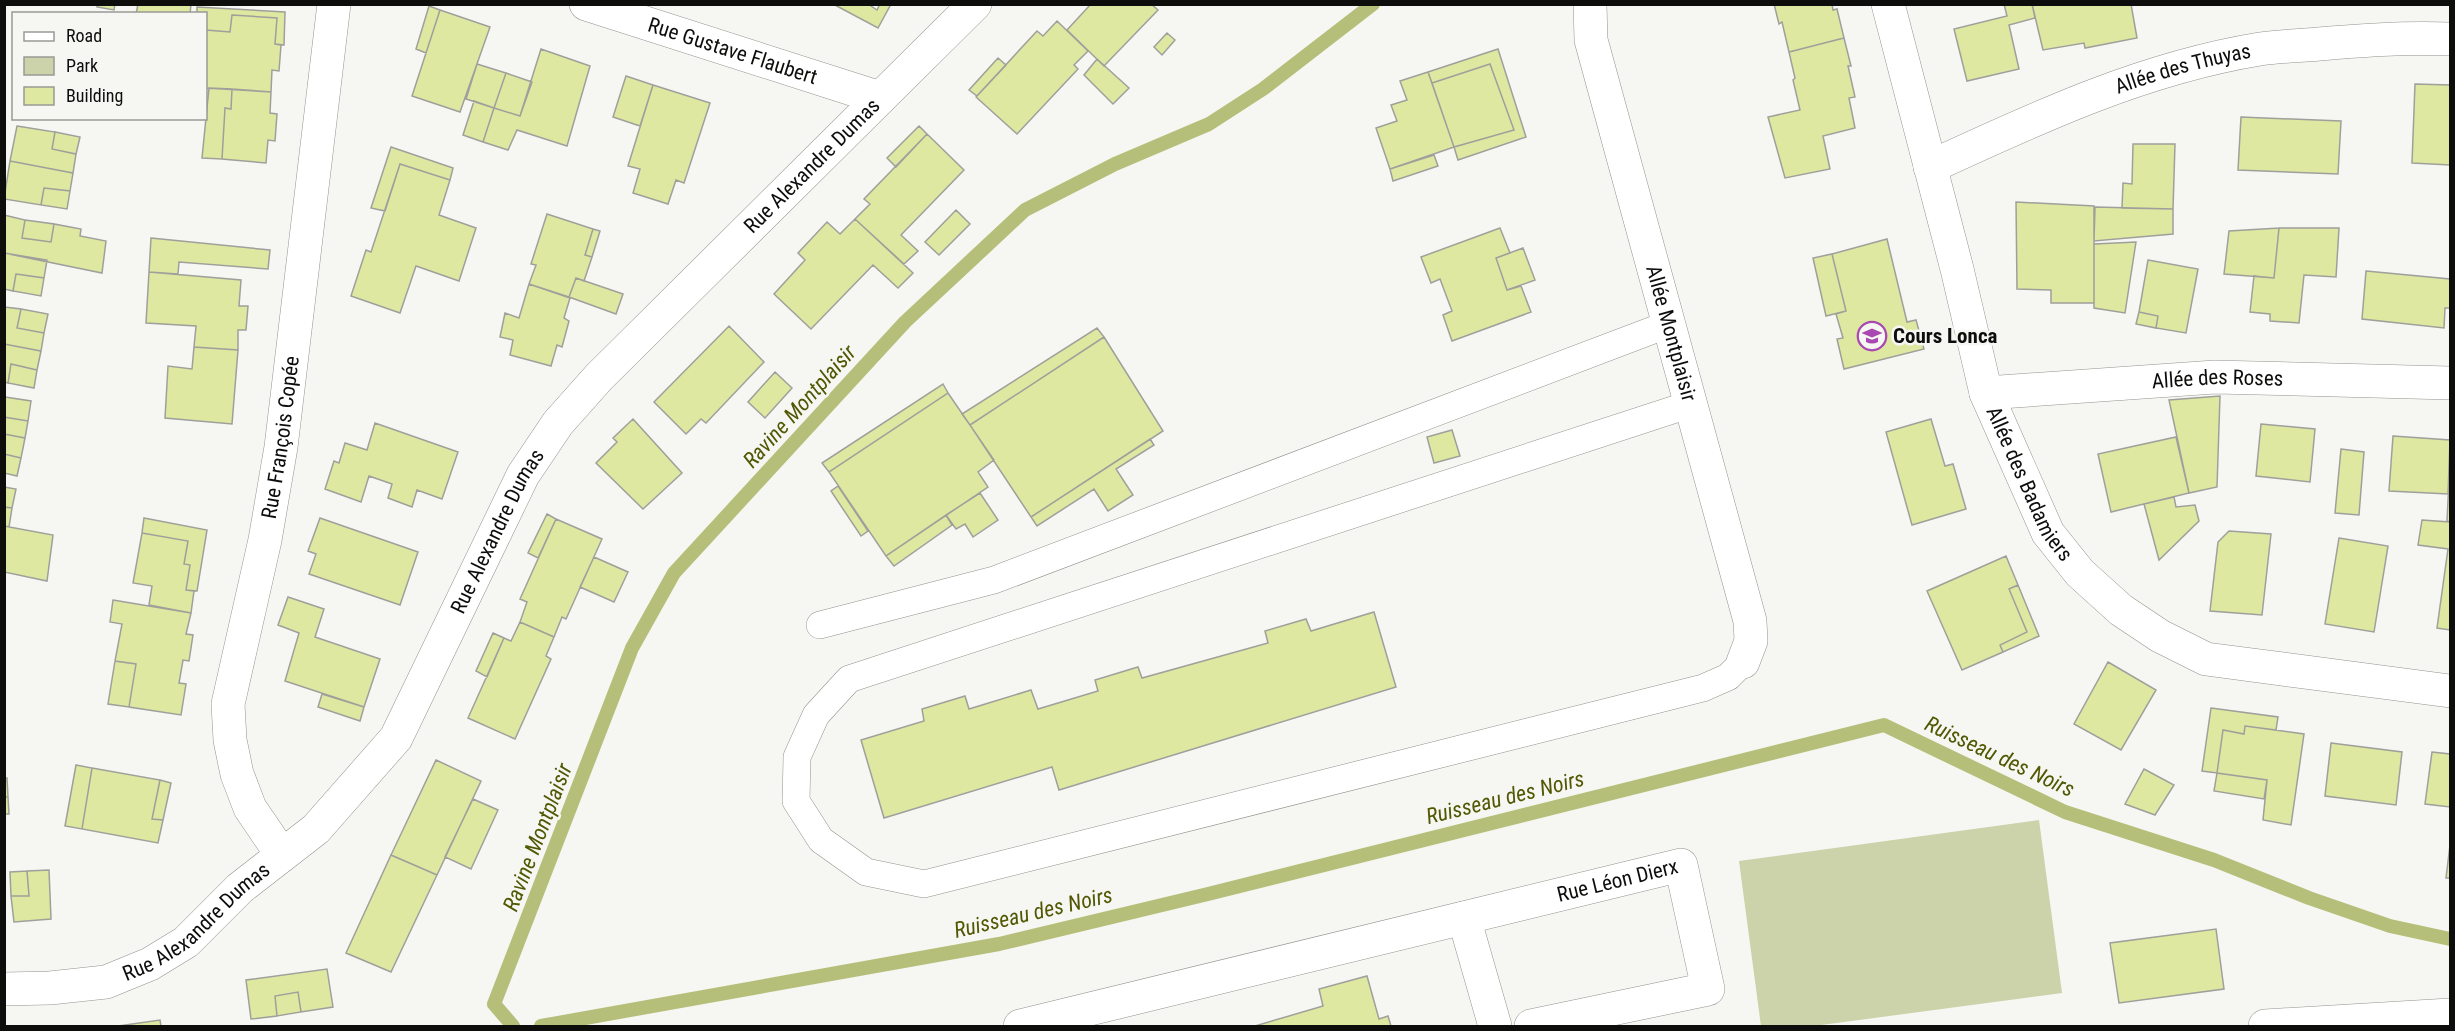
<svg xmlns="http://www.w3.org/2000/svg" width="2455" height="1031" font-family="'Roboto Condensed',sans-serif">
<style>
.green{fill:#ccd2a9}
.lines{fill:none;stroke-linecap:round;stroke-linejoin:round}
.stream{stroke:#b6bf7a;stroke-width:14}
.building{fill:#dee8a1;stroke:#9fa09b;stroke-width:1.5}
.lane-casing{stroke:#93948f;stroke-width:28}
.street-casing{stroke:#93948f;stroke-width:34}
.lane{stroke:#fff;stroke-width:27}
.street{stroke:#fff;stroke-width:33}
.labels{text-anchor:middle;stroke-width:5;stroke-linejoin:round;paint-order:stroke}
.street-label{font-size:21px;fill:#0d0e0c;stroke:#f6f7f2}
.poi-label{font-size:21px;font-weight:bold;fill:#0d0e0c;stroke:#f6f7f2;text-anchor:start}
.water-label{font-size:22px;font-style:italic;fill:#515803;stroke:#f6f7f2}
</style>
<rect width="100%" height="100%" fill="#f6f7f2"/>
<!-- green -->
<path class="green" d="M 2039,820 L 2062,993 L 1814,1026 L 1761,1026 L 1739,861 Z"/>
<g class="lines">
<!-- stream -->
<path class="stream" d="M 513,1026 L 494,1004 L 632,648 L 674,573 L 905,322 L 1025,210 L 1115,164 L 1209,124 L 1263,89 L 1373,4
M 541,1026 L 999,944 L 1208,894 L 1884,725 L 2065,812 L 2214,860 L 2309,898 L 2390,926 L 2450,939"/>
</g>
<!-- building -->
<path class="building" d="M 98,4 L 115,4 L 114,10 L 97,7 Z
M 138,4 L 191,4 L 190,14 L 136,14 Z
M 833,4 L 868,4 L 877,10 L 880,4 L 891,4 L 878,28 Z
M 1091,4 L 1151,4 L 1158,10 L 1104,66 L 1067,30 Z
M 1774,4 L 1832,4 L 1833,10 L 1837,9 L 1844,38 L 1789,52 L 1782,22 L 1779,24 Z
M 2004,4 L 2032,4 L 2035,18 L 2009,25 L 2019,69 L 1967,81 L 1954,29 L 2007,16 Z
M 2032,4 L 2131,4 L 2137,38 L 2085,48 L 2084,43 L 2043,50 Z
M 429,6 L 440,10 L 426,53 L 416,49 Z
M 197,7 L 285,12 L 284,45 L 275,44 L 277,18 L 232,15 L 230,32 L 206,30 L 206,14 L 197,14 Z
M 440,10 L 490,27 L 460,112 L 412,96 Z
M 232,15 L 277,18 L 275,44 L 281,45 L 279,71 L 272,70 L 271,92 L 206,88 L 206,30 L 230,32 Z
M 1057,21 L 1088,51 L 1074,65 L 1078,69 L 1017,134 L 976,97 L 1037,31 L 1043,36 Z
M 1167,33 L 1175,40 L 1162,55 L 1154,47 Z
M 1844,38 L 1851,66 L 1848,66 L 1855,97 L 1849,98 L 1855,128 L 1823,136 L 1830,169 L 1785,178 L 1768,117 L 1800,110 L 1793,80 L 1795,78 L 1789,52 Z
M 541,49 L 590,66 L 567,146 L 517,130 L 508,150 L 483,142 L 494,108 L 520,116 Z
M 1498,49 L 1526,137 L 1458,160 L 1454,147 L 1514,130 L 1490,64 L 1432,83 L 1428,72 Z
M 998,58 L 1006,65 L 977,96 L 969,90 Z
M 1097,59 L 1129,88 L 1113,104 L 1084,75 Z
M 477,64 L 506,73 L 494,108 L 466,99 Z
M 1490,64 L 1514,130 L 1454,147 L 1432,83 Z
M 1428,72 L 1454,147 L 1390,169 L 1376,128 L 1397,121 L 1391,105 L 1407,100 L 1400,81 Z
M 506,73 L 532,82 L 520,116 L 494,108 Z
M 626,76 L 653,85 L 640,126 L 613,117 Z
M 2415,84 L 2450,85 L 2450,165 L 2412,163 Z
M 653,85 L 710,103 L 684,183 L 676,180 L 668,204 L 633,193 L 640,169 L 628,166 Z
M 209,88 L 232,89 L 231,109 L 225,108 L 222,159 L 202,158 Z
M 232,89 L 271,92 L 270,113 L 277,114 L 275,141 L 268,140 L 266,163 L 222,159 L 225,108 L 231,109 Z
M 474,101 L 494,108 L 483,142 L 463,135 Z
M 2241,117 L 2341,121 L 2338,174 L 2238,170 Z
M 17,126 L 55,132 L 52,149 L 76,154 L 73,173 L 10,161 Z
M 919,126 L 927,134 L 896,167 L 887,158 Z
M 55,132 L 80,137 L 76,154 L 52,149 Z
M 927,134 L 964,170 L 901,235 L 918,251 L 904,264 L 855,219 L 870,204 L 864,199 Z
M 2133,144 L 2175,144 L 2173,209 L 2122,208 L 2123,183 L 2132,184 Z
M 391,147 L 453,168 L 450,180 L 400,164 L 385,211 L 371,208 Z
M 1434,155 L 1438,166 L 1393,181 L 1390,169 Z
M 10,161 L 73,173 L 70,191 L 44,188 L 41,205 L 4,199 Z
M 400,164 L 450,180 L 439,215 L 476,228 L 459,281 L 416,266 L 400,313 L 351,296 L 366,250 L 371,252 Z
M 44,188 L 70,191 L 67,209 L 41,205 Z
M 2016,202 L 2094,206 L 2094,303 L 2051,303 L 2051,290 L 2017,289 Z
M 2095,207 L 2173,209 L 2173,234 L 2094,241 Z
M 956,210 L 970,224 L 939,255 L 925,242 Z
M 547,214 L 593,229 L 585,255 L 592,257 L 584,281 L 576,278 L 569,297 L 529,284 L 536,265 L 531,264 Z
M 4,215 L 25,220 L 22,238 L 51,242 L 54,224 L 81,229 L 80,236 L 106,241 L 102,273 L 4,253 Z
M 855,219 L 913,273 L 898,288 L 873,265 L 811,329 L 774,294 L 805,260 L 798,253 L 827,222 L 840,234 Z
M 25,220 L 54,224 L 51,242 L 22,238 Z
M 1500,228 L 1510,253 L 1496,258 L 1507,290 L 1521,286 L 1531,312 L 1452,341 L 1443,315 L 1452,311 L 1440,279 L 1431,283 L 1421,257 Z
M 2279,228 L 2339,228 L 2336,277 L 2304,275 L 2299,323 L 2270,321 L 2270,314 L 2250,312 L 2254,276 L 2274,278 Z
M 2279,228 L 2274,278 L 2224,274 L 2229,231 Z
M 593,229 L 600,231 L 592,257 L 585,255 Z
M 151,238 L 270,250 L 268,269 L 179,262 L 178,274 L 149,272 Z
M 1887,239 L 1907,322 L 1916,320 L 1924,349 L 1844,369 L 1837,339 L 1843,338 L 1836,314 L 1846,311 L 1832,254 Z
M 2136,242 L 2125,313 L 2094,308 L 2094,244 Z
M 1523,248 L 1535,280 L 1507,290 L 1496,258 Z
M 4,253 L 47,260 L 44,278 L 16,274 L 13,291 L 4,289 Z
M 1832,254 L 1846,311 L 1826,316 L 1813,258 Z
M 2148,260 L 2198,269 L 2186,333 L 2156,328 L 2158,316 L 2139,312 Z
M 2366,271 L 2450,279 L 2450,308 L 2445,308 L 2444,328 L 2362,319 Z
M 149,272 L 241,280 L 239,306 L 248,306 L 246,330 L 238,330 L 238,350 L 194,347 L 196,326 L 146,323 Z
M 16,274 L 44,278 L 41,296 L 13,291 Z
M 576,278 L 623,294 L 616,314 L 569,297 Z
M 529,284 L 570,298 L 564,318 L 569,321 L 562,347 L 557,345 L 551,366 L 510,355 L 513,340 L 500,337 L 505,313 L 519,318 Z
M 4,307 L 21,309 L 17,328 L 44,333 L 41,351 L 4,344 Z
M 21,309 L 48,314 L 44,333 L 17,328 Z
M 2139,312 L 2158,316 L 2156,328 L 2136,324 Z
M 729,326 L 764,362 L 706,423 L 701,419 L 686,434 L 654,402 Z
M 1097,328 L 1104,337 L 970,425 L 962,414 Z
M 1104,337 L 1163,431 L 1031,517 L 970,425 Z
M 4,344 L 41,351 L 37,370 L 11,364 L 8,383 L 4,382 Z
M 194,347 L 238,350 L 232,424 L 165,418 L 168,366 L 192,369 Z
M 11,364 L 37,370 L 34,388 L 8,383 Z
M 775,372 L 792,388 L 765,418 L 748,402 Z
M 943,384 L 948,393 L 829,472 L 822,463 Z
M 948,393 L 994,460 L 978,472 L 988,487 L 886,556 L 829,472 Z
M 2220,396 L 2217,487 L 2189,493 L 2169,400 Z
M 5,397 L 31,401 L 28,421 L 4,417 Z
M 4,417 L 28,421 L 25,438 L 4,434 Z
M 633,419 L 682,473 L 643,509 L 596,463 L 617,442 L 613,438 Z
M 1931,419 L 1945,466 L 1953,464 L 1966,509 L 1912,525 L 1886,432 Z
M 375,423 L 458,452 L 442,499 L 417,490 L 412,507 L 388,498 L 392,484 L 369,476 L 361,502 L 325,489 L 334,461 L 339,463 L 345,443 L 367,450 Z
M 2261,424 L 2315,429 L 2310,482 L 2256,476 Z
M 1452,430 L 1460,456 L 1434,463 L 1427,437 Z
M 4,434 L 25,438 L 21,458 L 4,454 Z
M 2393,436 L 2450,440 L 2448,494 L 2389,491 Z
M 2176,437 L 2189,493 L 2111,512 L 2098,454 Z
M 1150,439 L 1154,445 L 1116,469 L 1133,495 L 1108,511 L 1094,489 L 1037,526 L 1031,517 Z
M 2341,449 L 2364,452 L 2359,515 L 2335,513 Z
M 4,454 L 21,458 L 17,476 L 4,473 Z
M 2450,460 L 2450,522 L 2447,521 Z
M 838,486 L 868,531 L 861,536 L 831,491 Z
M 4,487 L 16,489 L 12,508 L 4,507 Z
M 980,493 L 998,520 L 973,537 L 965,524 L 956,529 L 946,515 Z
M 2174,497 L 2176,507 L 2195,505 L 2199,521 L 2159,560 L 2144,504 Z
M 4,507 L 12,508 L 9,527 L 4,526 Z
M 547,514 L 556,519 L 538,558 L 528,553 Z
M 946,515 L 952,525 L 894,566 L 886,556 Z
M 144,518 L 207,530 L 197,591 L 186,590 L 190,565 L 184,564 L 188,541 L 142,533 Z
M 320,518 L 418,552 L 400,605 L 309,574 L 316,554 L 308,551 Z
M 556,519 L 602,539 L 566,619 L 562,617 L 554,637 L 520,622 L 527,602 L 520,599 Z
M 2422,520 L 2450,522 L 2450,630 L 2437,628 L 2448,549 L 2418,545 Z
M 4,526 L 53,535 L 47,581 L 4,572 Z
M 2229,531 L 2271,534 L 2262,615 L 2210,611 L 2218,542 Z
M 142,533 L 188,541 L 184,564 L 190,565 L 186,590 L 194,591 L 191,613 L 149,605 L 152,586 L 133,583 Z
M 2339,538 L 2388,546 L 2374,632 L 2325,624 Z
M 2006,556 L 2018,585 L 2009,589 L 2027,632 L 2000,645 L 2003,652 L 1962,670 L 1927,591 Z
M 594,557 L 628,572 L 614,602 L 580,587 Z
M 2018,585 L 2039,636 L 2003,652 L 2000,645 L 2027,632 L 2009,589 Z
M 288,597 L 324,609 L 315,637 L 380,659 L 364,707 L 285,681 L 299,633 L 278,625 Z
M 113,600 L 191,613 L 186,634 L 193,635 L 189,661 L 183,660 L 179,683 L 186,684 L 181,715 L 129,707 L 136,664 L 115,661 L 122,624 L 110,622 Z
M 1374,612 L 1396,687 L 1059,790 L 1052,767 L 884,818 L 861,740 L 924,721 L 922,709 L 965,696 L 969,709 L 1031,690 L 1038,709 L 1098,691 L 1095,680 L 1138,667 L 1142,678 L 1268,643 L 1265,631 L 1306,619 L 1311,631 Z
M 520,622 L 554,637 L 546,656 L 551,659 L 515,739 L 468,718 L 504,638 L 511,641 Z
M 493,633 L 504,638 L 487,677 L 476,671 Z
M 115,661 L 136,664 L 129,707 L 108,704 Z
M 2108,662 L 2156,690 L 2121,750 L 2074,724 Z
M 322,694 L 364,707 L 360,721 L 318,707 Z
M 2211,708 L 2278,717 L 2276,730 L 2245,726 L 2244,734 L 2223,730 L 2217,773 L 2202,771 Z
M 2245,726 L 2304,734 L 2291,825 L 2263,820 L 2267,780 L 2217,773 L 2223,730 L 2244,734 Z
M 2331,743 L 2402,752 L 2396,805 L 2325,796 Z
M 2432,752 L 2450,754 L 2450,807 L 2425,804 Z
M 436,760 L 481,781 L 437,875 L 391,855 Z
M 76,765 L 92,768 L 82,829 L 65,826 Z
M 92,768 L 160,780 L 152,819 L 163,820 L 158,843 L 82,829 Z
M 2144,769 L 2174,785 L 2155,815 L 2125,804 Z
M 2217,773 L 2267,780 L 2264,799 L 2214,791 Z
M 4,778 L 7,778 L 8,797 L 4,797 Z
M 160,780 L 171,783 L 163,820 L 152,819 Z
M 4,797 L 8,797 L 9,814 L 4,814 Z
M 473,799 L 498,810 L 471,869 L 445,857 Z
M 2450,845 L 2450,878 L 2446,878 Z
M 391,855 L 437,875 L 391,972 L 346,953 Z
M 49,870 L 51,919 L 14,922 L 11,896 L 29,896 L 27,871 Z
M 27,871 L 29,896 L 11,896 L 10,872 Z
M 2216,929 L 2224,989 L 2119,1003 L 2110,943 Z
M 327,969 L 333,1007 L 301,1012 L 298,992 L 275,996 L 277,1016 L 251,1019 L 246,980 Z
M 1367,976 L 1379,1019 L 1388,1016 L 1391,1026 L 1255,1026 L 1323,1006 L 1319,989 Z
M 298,992 L 301,1012 L 277,1016 L 275,996 Z
M 160,1020 L 161,1026 L 118,1026 Z"/>
<g class="lines">
<!-- lane casing -->
<g class="lane-casing">
<path id="lane" d="M 1691,404 L 849,679 L 816,715 L 797,757 L 796,801 L 821,840 L 866,872 L 924,884 L 1703,688 L 1728,677 L 1743,662
M 820,625 L 994,580 L 1669,324"/>
</g>
<!-- street casing -->
<g class="street-casing">
<g id="street">
<path id="s1" d="M 586,4 L 880,98"/>
<path id="s2" d="M 1590,4 L 1591,40 L 1750,621 L 1751,641 L 1743,662"/>
<path id="s3" d="M 1888,4 L 1957,269 L 1986,393 L 2048,533 L 2080,573 L 2121,610 L 2160,636 L 2206,659 L 2450,691"/>
<path id="s4" d="M 1930,167 C 2036,118 2143,68 2260,49 C 2279,46 2299,46 2319,44 C 2363,40 2406,37 2450,39"/>
<path id="s5" d="M 1986,393 L 2215,377 L 2450,383"/>
<path id="s6" d="M 282,855 L 250,808 L 237,774 L 230,740 L 228,704 L 265,540 L 281,447 L 334,4"/>
<path d="M 1464,918 L 1495,1026"/>
<path id="s7" d="M 4,989 L 50,988 L 106,982 L 150,964 L 186,942 L 240,888 L 316,829 L 396,738 L 523,475 L 558,423 L 599,377 L 975,4"/>
<path id="s8" d="M 1020,1026 L 1681,865 L 1708,989 L 1531,1026"/>
<path d="M 2265,1026 L 2450,1015"/>
</g>
</g>
<!-- lane -->
<use href="#lane" class="lane"/>
<!-- street -->
<use href="#street" class="street"/>
</g>
<!-- icons -->
<defs>
<g id="school-ring" transform="scale(1.5)"><circle r="9.5" fill="#f6f7f2" stroke="#a848b0" stroke-width="1.5"/><path d="M0-5L7-2L0 1L-7-2ZM-4 1L0 2.5L4 1V4Q0 6-4 4Z" fill="#a848b0"/></g>
</defs>
<g fill-rule="evenodd">
<use href="#school-ring" x="1872" y="336"/>
</g>
<g class="labels">
<!-- street labels -->
<g class="street-label">
<text dy="7" stroke="none"><textPath href="#s1" startOffset="154">Rue Gustave Flaubert</textPath></text>
<text dy="7" stroke="none"><textPath href="#s4" startOffset="272">Allée des Thuyas</textPath></text>
<text dy="7" stroke="none"><textPath href="#s7" startOffset="1202">Rue Alexandre Dumas</textPath></text>
<text dy="7" stroke="none"><textPath href="#s2" startOffset="340">Allée Montplaisir</textPath></text>
<text dy="7" stroke="none"><textPath href="#s5" startOffset="232">Allée des Roses</textPath></text>
<text dy="7" stroke="none"><textPath href="#s6" startOffset="436">Rue François Copée</textPath></text>
<text dy="7" stroke="none"><textPath href="#s3" startOffset="502">Allée des Badamiers</textPath></text>
<text dy="7" stroke="none"><textPath href="#s7" startOffset="716">Rue Alexandre Dumas</textPath></text>
<text dy="7" stroke="none"><textPath href="#s8" startOffset="615">Rue Léon Dierx</textPath></text>
<text dy="7" stroke="none"><textPath href="#s7" startOffset="212">Rue Alexandre Dumas</textPath></text>
</g>
<!-- poi labels -->
<g class="poi-label">
<text x="1893" y="343">Cours Lonca</text>
</g>
<!-- water labels -->
<g class="water-label">
<text transform="translate(799 406) rotate(-48)" y="8">Ravine Montplaisir</text>
<text transform="translate(2000 756) rotate(25)" y="8">Ruisseau des Noirs</text>
<text transform="translate(1505 797) rotate(-14)" y="8">Ruisseau des Noirs</text>
<text transform="translate(537 837) rotate(-69)" y="8">Ravine Montplaisir</text>
<text transform="translate(1033 912) rotate(-13)" y="8">Ruisseau des Noirs</text>
</g>
</g>
<!-- border -->
<rect width="2455" height="1031" fill="none" stroke="#0d0e0c" stroke-width="12"/>
<!-- legend -->
<rect x="12" y="12" width="195" height="108" fill="#f6f7f2" stroke="#999a96" stroke-width="1.5"/>
<rect x="24" y="32" width="30" height="9" fill="#ffffff" stroke="#999a96" stroke-width="1.5"/>
<text x="66" y="42" font-size="18" fill="#0d0e0c">Road</text>
<rect x="24" y="57" width="30" height="18" fill="#ccd2a9" stroke="#999a96" stroke-width="1.5"/>
<text x="66" y="72" font-size="18" fill="#0d0e0c">Park</text>
<rect x="24" y="87" width="30" height="18" fill="#dee8a1" stroke="#999a96" stroke-width="1.5"/>
<text x="66" y="102" font-size="18" fill="#0d0e0c">Building</text>
</svg>
